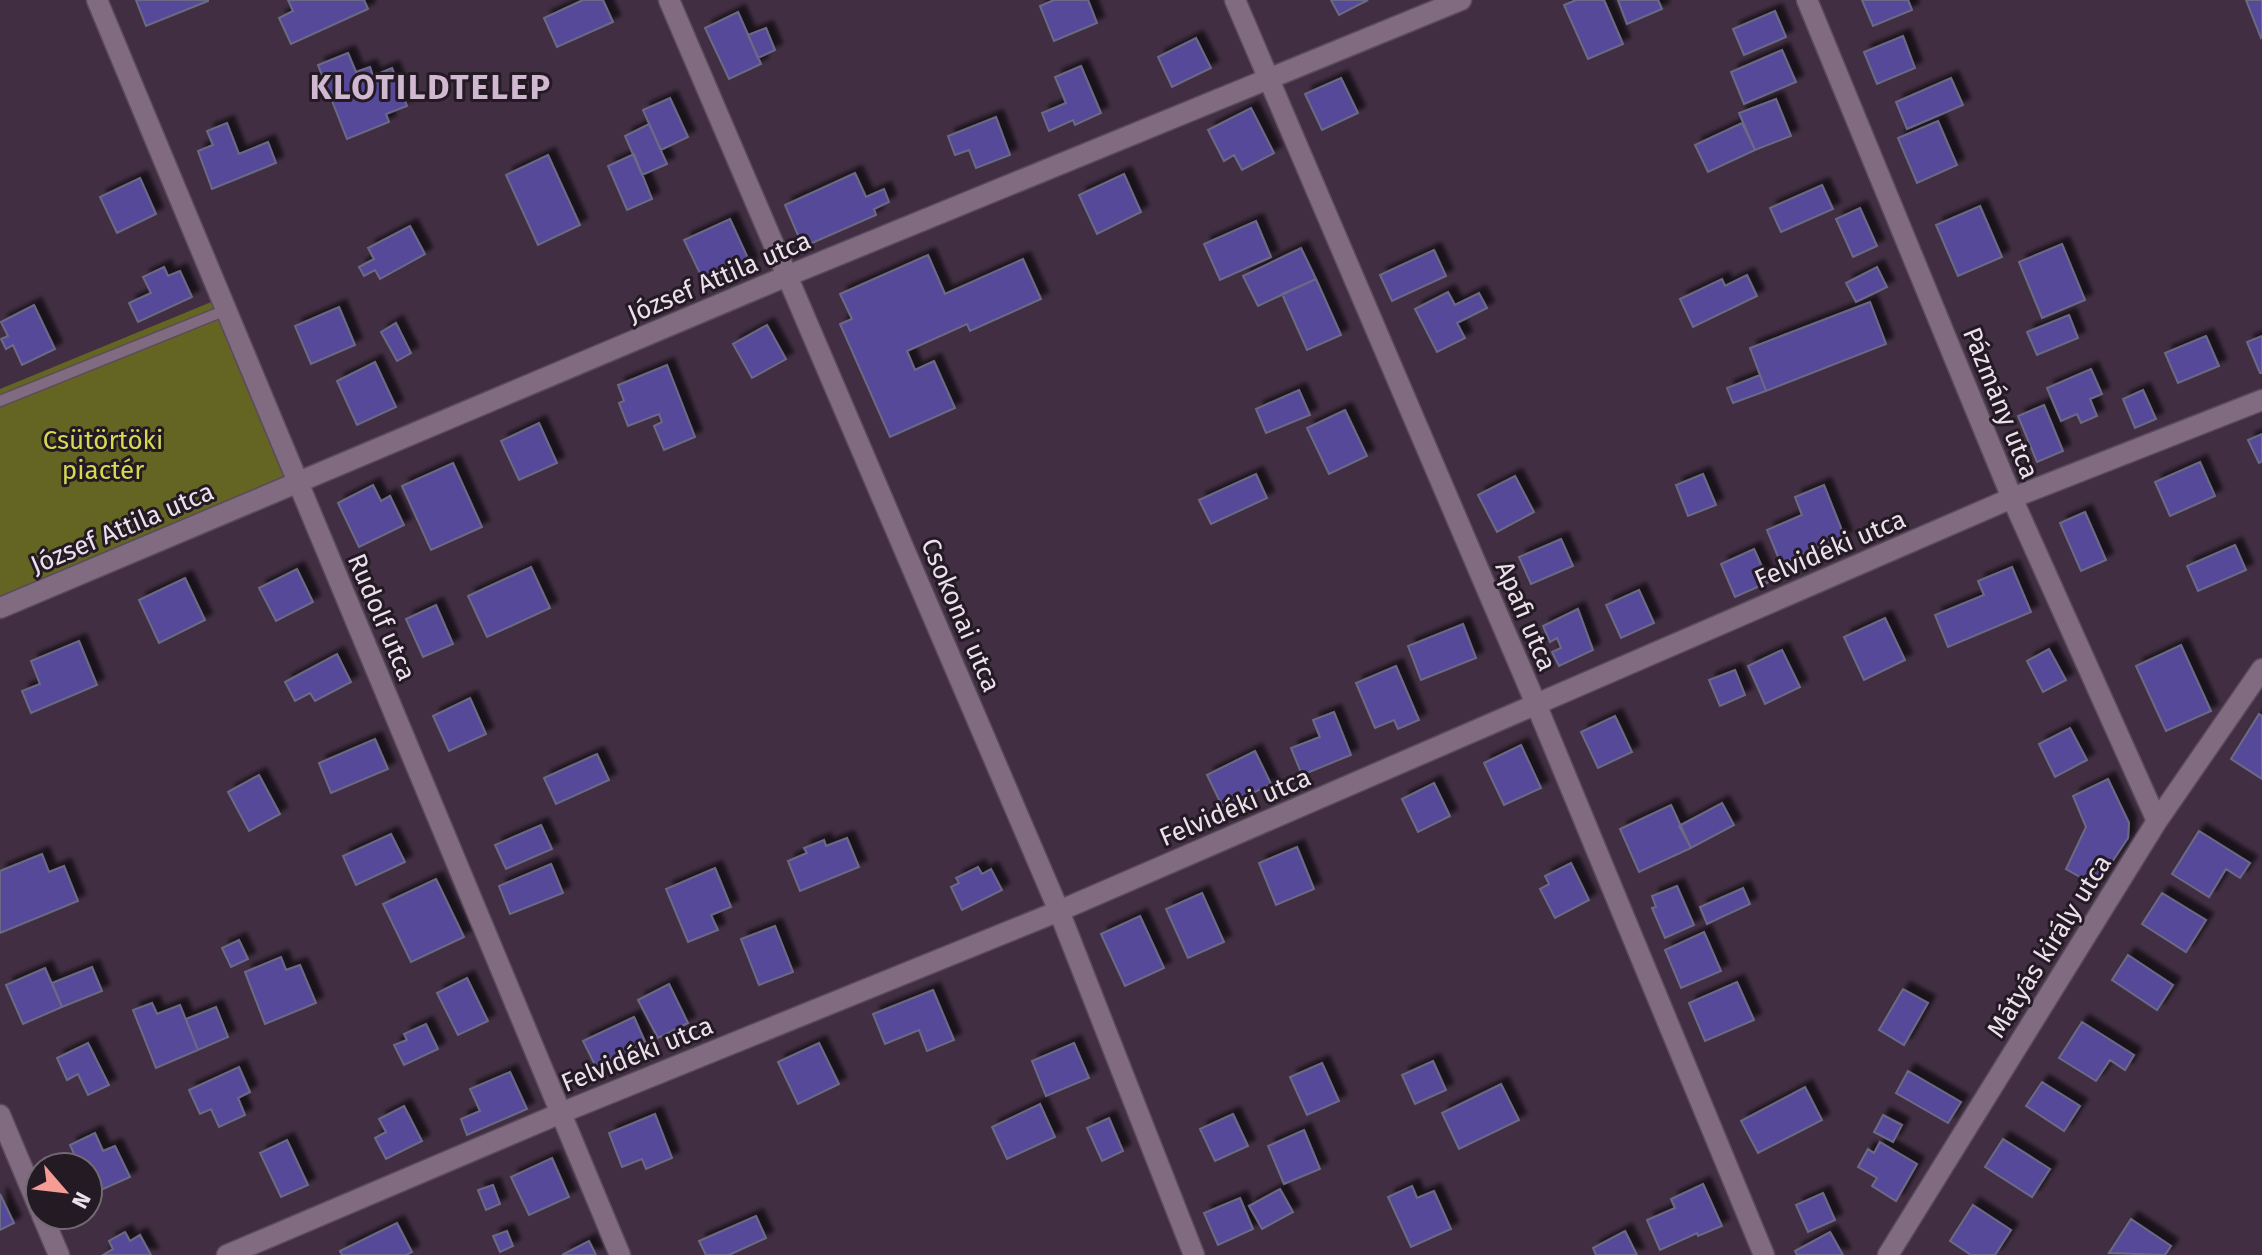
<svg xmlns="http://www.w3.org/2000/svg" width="2262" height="1255" font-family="'Fira Sans',sans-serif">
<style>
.green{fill:#646522}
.building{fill:#564a9a;stroke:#6b6a85;stroke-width:2;filter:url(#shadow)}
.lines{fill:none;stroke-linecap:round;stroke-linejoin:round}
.lane-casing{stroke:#5a4b5b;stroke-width:13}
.street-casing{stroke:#5a4b5b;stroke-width:23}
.lane{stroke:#806b81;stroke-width:10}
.street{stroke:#806b81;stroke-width:20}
.labels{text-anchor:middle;stroke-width:6;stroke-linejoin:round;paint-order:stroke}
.street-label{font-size:26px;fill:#ece0ed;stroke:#231a23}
.park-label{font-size:26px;fill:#d7d952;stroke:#231a23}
.district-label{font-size:34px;font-weight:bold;letter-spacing:2px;fill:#d0b8d1;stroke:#231a23}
</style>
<defs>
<filter id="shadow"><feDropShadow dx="7" dy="-7" stdDeviation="2" flood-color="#0009"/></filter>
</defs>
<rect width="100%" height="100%" fill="#412e42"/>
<!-- green -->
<path class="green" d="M 221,298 L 298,482 L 0,608 L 0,389 Z"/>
<!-- building -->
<path class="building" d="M 136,0 L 208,0 L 208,1 L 146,26 Z
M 288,0 L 364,0 L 368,9 L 291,44 L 279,18 L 293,11 Z
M 583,0 L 603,0 L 613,22 L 557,47 L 544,18 Z
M 1054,0 L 1088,0 L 1097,23 L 1054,41 L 1040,6 Z
M 1331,0 L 1368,0 L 1339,15 Z
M 1576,0 L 1604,0 L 1623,44 L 1588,59 L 1564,5 Z
M 1618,0 L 1658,0 L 1662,9 L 1627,24 Z
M 1862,0 L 1908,0 L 1912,10 L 1873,26 Z
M 2246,0 L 2262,0 L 2262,37 L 2261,38 Z
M 1775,11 L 1786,37 L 1744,55 L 1733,29 Z
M 738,12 L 761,64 L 729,79 L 705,28 Z
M 766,28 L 775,50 L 758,58 L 748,35 Z
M 1903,36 L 1915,68 L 1877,84 L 1864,52 Z
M 1196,38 L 1211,68 L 1172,87 L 1158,57 Z
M 1782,50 L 1796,82 L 1744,104 L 1731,72 Z
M 348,53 L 356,72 L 370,67 L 373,76 L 392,68 L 407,106 L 386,114 L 389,122 L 347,139 L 318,65 Z
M 1081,66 L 1101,113 L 1075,125 L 1073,120 L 1049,131 L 1042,113 L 1066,103 L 1055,77 Z
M 1341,78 L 1358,113 L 1322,130 L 1305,94 Z
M 1951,78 L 1963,105 L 1907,129 L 1896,102 Z
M 670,98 L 688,137 L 661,150 L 643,110 Z
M 1776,99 L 1791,136 L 1755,150 L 1739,113 Z
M 1251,108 L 1274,153 L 1242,170 L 1234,155 L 1224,161 L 1208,130 Z
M 996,117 L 1010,155 L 976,168 L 969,150 L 955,155 L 948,136 Z
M 1938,121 L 1957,165 L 1917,183 L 1898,138 Z
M 227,123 L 239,154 L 268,142 L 276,163 L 212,189 L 198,151 L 213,145 L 207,131 Z
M 1742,123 L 1755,150 L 1708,172 L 1695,145 Z
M 649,124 L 667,164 L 642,175 L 625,136 Z
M 634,154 L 652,199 L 627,210 L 608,166 Z
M 548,155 L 580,225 L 538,245 L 506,175 Z
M 855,173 L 866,197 L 884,189 L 889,202 L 874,209 L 876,215 L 803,247 L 785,205 Z
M 1124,174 L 1141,212 L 1097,234 L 1079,195 Z
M 140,178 L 156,214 L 117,233 L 100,197 Z
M 1822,185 L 1833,209 L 1781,232 L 1770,208 Z
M 1980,206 L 2002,257 L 1958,276 L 1936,225 Z
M 1860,208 L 1877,246 L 1853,257 L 1836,219 Z
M 730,219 L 751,265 L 706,286 L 684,240 Z
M 1256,221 L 1271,257 L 1220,280 L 1204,244 Z
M 410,226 L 425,254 L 380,279 L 375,270 L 364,276 L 359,267 L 374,259 L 368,248 Z
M 2062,244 L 2085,300 L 2042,318 L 2019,262 Z
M 1301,248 L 1316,279 L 1258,306 L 1243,276 Z
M 1434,250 L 1446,276 L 1392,301 L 1380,275 Z
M 928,255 L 945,294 L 1023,259 L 1041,299 L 970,331 L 967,324 L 907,351 L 915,370 L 934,361 L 955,408 L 890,437 L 840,324 L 852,319 L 840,294 Z
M 164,267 L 168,276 L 180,271 L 192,297 L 138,322 L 129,303 L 151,293 L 143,277 Z
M 1877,267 L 1887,287 L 1856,302 L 1846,283 Z
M 1747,275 L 1757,296 L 1693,327 L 1680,299 L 1722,279 L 1725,286 Z
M 1316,279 L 1341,335 L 1307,350 L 1282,294 Z
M 1448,292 L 1455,305 L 1479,293 L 1487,308 L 1457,323 L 1465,338 L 1437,352 L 1415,309 Z
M 1870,302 L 1886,344 L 1766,391 L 1750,348 Z
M 34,305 L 55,349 L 22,365 L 13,345 L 6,349 L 1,339 L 8,336 L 1,322 Z
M 339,307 L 355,345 L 311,364 L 295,326 Z
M 2069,315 L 2078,338 L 2037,355 L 2027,332 Z
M 396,323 L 411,353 L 397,361 L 381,332 Z
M 767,325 L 786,359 L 752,378 L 733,344 Z
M 2206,336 L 2219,366 L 2178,383 L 2165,353 Z
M 2262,336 L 2262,373 L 2260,373 L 2247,342 Z
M 375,362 L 396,407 L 357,425 L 337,381 Z
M 667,365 L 695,437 L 664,450 L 654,426 L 662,422 L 659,414 L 628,426 L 619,403 L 624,401 L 618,385 Z
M 2091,369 L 2102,394 L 2090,399 L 2097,416 L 2081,423 L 2077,414 L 2061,421 L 2047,388 Z
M 1760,375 L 1766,391 L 1733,403 L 1727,388 Z
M 1299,390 L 1310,415 L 1266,433 L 1256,409 Z
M 2143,390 L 2156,419 L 2135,428 L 2123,399 Z
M 2044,405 L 2063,451 L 2037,462 L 2018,416 Z
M 1345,410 L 1367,456 L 1329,474 L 1307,428 Z
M 539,423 L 557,463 L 519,480 L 501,441 Z
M 2262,434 L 2262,461 L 2259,463 L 2248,440 Z
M 2200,462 L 2215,496 L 2170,516 L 2155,482 Z
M 453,463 L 482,527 L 431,550 L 402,486 Z
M 1256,474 L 1267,498 L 1211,524 L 1199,500 Z
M 1703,474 L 1716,505 L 1688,516 L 1676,485 Z
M 1515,476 L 1534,512 L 1497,532 L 1478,495 Z
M 373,485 L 381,501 L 390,496 L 404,525 L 359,547 L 338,503 Z
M 1824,485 L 1845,538 L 1781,564 L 1767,530 L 1802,515 L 1795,497 Z
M 2085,512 L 2106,560 L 2081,571 L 2060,523 Z
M 1561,539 L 1573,566 L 1531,584 L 1519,557 Z
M 2235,545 L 2246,570 L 2198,591 L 2187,566 Z
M 1754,549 L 1769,582 L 1735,597 L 1721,564 Z
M 531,567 L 550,608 L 487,637 L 468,596 Z
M 2012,567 L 2031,612 L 1948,647 L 1935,615 L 1984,595 L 1978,581 Z
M 297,569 L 313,602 L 276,621 L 259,588 Z
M 185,578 L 205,620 L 159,643 L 139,600 Z
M 1639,590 L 1654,623 L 1621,638 L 1606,605 Z
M 436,605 L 453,644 L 423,657 L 406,619 Z
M 1578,609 L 1593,650 L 1559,666 L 1552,652 L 1561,648 L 1557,638 L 1550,642 L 1543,626 Z
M 1885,618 L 1905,660 L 1864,680 L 1844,637 Z
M 1463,624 L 1476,658 L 1421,680 L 1408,646 Z
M 79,641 L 97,685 L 31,713 L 22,691 L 40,684 L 31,661 Z
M 2181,645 L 2211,711 L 2166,731 L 2136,666 Z
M 2049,649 L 2066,680 L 2043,692 L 2027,661 Z
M 1782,650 L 1800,687 L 1765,704 L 1748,666 Z
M 337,654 L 351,682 L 315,701 L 310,693 L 295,701 L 285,682 Z
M 1396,666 L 1419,720 L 1398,729 L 1394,720 L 1375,728 L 1356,683 Z
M 1735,670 L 1745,695 L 1720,706 L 1709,680 Z
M 470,698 L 486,734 L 449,751 L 433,716 Z
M 1334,712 L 1351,755 L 1302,775 L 1291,748 L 1320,737 L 1313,720 Z
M 2259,714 L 2262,716 L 2262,779 L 2231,759 Z
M 1615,716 L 1632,752 L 1598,768 L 1581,732 Z
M 2070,728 L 2087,760 L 2055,777 L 2039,744 Z
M 375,739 L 388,769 L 331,793 L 319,763 Z
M 1521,745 L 1541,788 L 1504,805 L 1484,763 Z
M 1255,751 L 1271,784 L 1223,808 L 1207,775 Z
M 597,754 L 609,780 L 556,804 L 544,778 Z
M 259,775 L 280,814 L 249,831 L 228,792 Z
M 2108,779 L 2129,823 L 2128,838 L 2096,886 L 2066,869 L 2086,827 L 2073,796 Z
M 1434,783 L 1450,816 L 1418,832 L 1402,799 Z
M 1722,803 L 1734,825 L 1691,848 L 1679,826 Z
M 1671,805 L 1691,848 L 1639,872 L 1620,829 Z
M 541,825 L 552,849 L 506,869 L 495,845 Z
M 2199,831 L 2250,863 L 2240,878 L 2226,869 L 2209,897 L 2172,874 Z
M 391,834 L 405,862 L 356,885 L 343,856 Z
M 847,838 L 859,867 L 800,891 L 788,861 L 807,853 L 804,848 L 824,840 L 826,846 Z
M 1297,847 L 1314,889 L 1276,905 L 1259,863 Z
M 42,854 L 49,872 L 64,866 L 78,901 L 0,933 L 0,871 Z
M 1571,863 L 1589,900 L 1555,918 L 1540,889 L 1549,884 L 1545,876 Z
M 551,864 L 563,893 L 510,914 L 499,886 Z
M 978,867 L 982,874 L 991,869 L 1002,890 L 962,910 L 951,887 L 959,883 L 956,878 Z
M 715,868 L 731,907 L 711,915 L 718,930 L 688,942 L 666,889 Z
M 436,879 L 464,937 L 411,962 L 383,904 Z
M 1677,886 L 1694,925 L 1665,938 L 1652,908 L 1656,907 L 1652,896 Z
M 1743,888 L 1750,904 L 1707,924 L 1700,907 Z
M 1202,893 L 1224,942 L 1188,958 L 1166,909 Z
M 2162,893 L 2206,920 L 2186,952 L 2142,924 Z
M 1140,916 L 1164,968 L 1125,986 L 1101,934 Z
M 775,926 L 793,972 L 759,985 L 741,939 Z
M 1704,932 L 1721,971 L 1681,988 L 1665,950 Z
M 239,940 L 248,959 L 231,967 L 222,948 Z
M 2128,955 L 2173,985 L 2157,1010 L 2112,980 Z
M 281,957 L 286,970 L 300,965 L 316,1003 L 265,1024 L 245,972 Z
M 92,967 L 102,991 L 62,1007 L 52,983 Z
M 45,968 L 62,1007 L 23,1024 L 6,985 Z
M 467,978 L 488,1021 L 458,1035 L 437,993 Z
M 1737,982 L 1754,1020 L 1705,1041 L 1689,1003 Z
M 669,984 L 688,1023 L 658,1038 L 638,1000 Z
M 1903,989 L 1928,1003 L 1904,1045 L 1879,1030 Z
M 933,990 L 954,1040 L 927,1051 L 919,1030 L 885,1044 L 873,1014 Z
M 152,1003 L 157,1014 L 180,1005 L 198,1050 L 156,1068 L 133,1010 Z
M 216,1007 L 228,1037 L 198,1050 L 186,1019 Z
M 634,1017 L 647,1046 L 597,1069 L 583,1041 Z
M 2082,1022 L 2134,1055 L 2125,1070 L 2110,1060 L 2096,1081 L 2059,1058 Z
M 426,1024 L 438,1049 L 404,1065 L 394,1045 L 407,1040 L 404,1034 Z
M 88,1043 L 109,1085 L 88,1095 L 78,1074 L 67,1080 L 57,1058 Z
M 819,1043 L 839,1084 L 798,1104 L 778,1062 Z
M 1074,1043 L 1089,1078 L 1046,1096 L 1032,1061 Z
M 1433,1061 L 1446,1090 L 1415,1104 L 1402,1075 Z
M 1322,1063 L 1339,1101 L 1307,1115 L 1290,1077 Z
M 239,1067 L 250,1092 L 238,1098 L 245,1115 L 219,1127 L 211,1109 L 200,1114 L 189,1090 Z
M 1908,1071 L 1961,1102 L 1948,1123 L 1896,1093 Z
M 510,1072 L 527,1109 L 467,1135 L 461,1119 L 480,1111 L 470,1089 Z
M 2042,1082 L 2080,1106 L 2064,1131 L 2026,1106 Z
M 1501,1084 L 1519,1120 L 1459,1149 L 1442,1113 Z
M 1805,1087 L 1822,1120 L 1758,1153 L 1741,1121 Z
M 1040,1104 L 1055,1137 L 1007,1159 L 992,1127 Z
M 404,1106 L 422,1141 L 386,1159 L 375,1138 L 386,1132 L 379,1119 Z
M 655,1114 L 672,1158 L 646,1169 L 642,1159 L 622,1167 L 609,1133 Z
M 1233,1114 L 1248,1146 L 1215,1161 L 1200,1129 Z
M 1883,1115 L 1902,1125 L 1893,1142 L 1874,1132 Z
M 1109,1118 L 1123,1151 L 1102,1161 L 1087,1128 Z
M 1304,1130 L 1320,1169 L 1284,1184 L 1268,1146 Z
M 95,1133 L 103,1151 L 115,1146 L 130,1177 L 92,1194 L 88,1185 L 88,1167 L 80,1167 L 70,1145 Z
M 2003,1139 L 2050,1169 L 2032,1197 L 1985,1167 Z
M 287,1140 L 308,1185 L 281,1197 L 260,1153 Z
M 1880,1142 L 1917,1164 L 1896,1201 L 1872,1186 L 1877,1178 L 1858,1167 L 1868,1149 L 1874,1153 Z
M 552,1158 L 569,1197 L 529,1215 L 511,1177 Z
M 1703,1184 L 1722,1226 L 1698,1236 L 1697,1233 L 1660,1250 L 1647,1220 L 1675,1208 L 1671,1199 Z
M 493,1185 L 500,1204 L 486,1210 L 478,1190 Z
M 1412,1186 L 1417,1198 L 1434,1191 L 1451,1229 L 1411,1247 L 1388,1197 Z
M 1280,1189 L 1293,1212 L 1262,1229 L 1249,1206 Z
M 1823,1193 L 1835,1220 L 1808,1232 L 1796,1205 Z
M 0,1194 L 14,1223 L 0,1230 Z
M 1240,1198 L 1253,1229 L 1218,1245 L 1204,1213 Z
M 1973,1205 L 2011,1230 L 1995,1255 L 1971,1255 L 1950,1241 Z
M 756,1216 L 766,1238 L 729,1255 L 706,1255 L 699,1241 Z
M 2131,1219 L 2171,1246 L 2165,1255 L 2109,1253 Z
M 397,1223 L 412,1252 L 406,1255 L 342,1255 L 340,1251 Z
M 507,1231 L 513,1246 L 500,1252 L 493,1236 Z
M 1625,1231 L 1637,1255 L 1596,1255 L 1593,1248 Z
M 125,1232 L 130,1241 L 140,1235 L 151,1255 L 103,1255 L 113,1249 L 109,1241 Z
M 1830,1232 L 1843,1255 L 1797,1255 L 1795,1251 Z
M 589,1241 L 596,1255 L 562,1255 Z"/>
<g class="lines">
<!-- lane casing -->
<g class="lane-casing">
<path id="lane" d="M 0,401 L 226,310"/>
</g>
<!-- street casing -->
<g class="street-casing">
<path id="street" d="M 97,0 L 620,1255
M 669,0 L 1059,911 L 1194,1255
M 1235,0 L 1536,704 L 1764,1255
M 1807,0 L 2012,498 L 2157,821
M 0,608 L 787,276 L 1461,0
M 0,1115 L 40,1210
M 42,1215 L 59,1255
M 227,1255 L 561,1113 L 1059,911 L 2012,498 L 2262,400
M 1888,1255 L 2157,821 L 2262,669"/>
</g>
<!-- lane -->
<use href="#lane" class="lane"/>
<!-- street -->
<use href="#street" class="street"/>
</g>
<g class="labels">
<!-- street labels -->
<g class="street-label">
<text transform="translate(719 277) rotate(-23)" y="9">József Attila utca</text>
<text transform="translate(2001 403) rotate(68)" y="9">Pázmány utca</text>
<text transform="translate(122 528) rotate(-23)" y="9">József Attila utca</text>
<text transform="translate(1830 549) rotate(-23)" y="9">Felvidéki utca</text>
<text transform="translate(961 615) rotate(67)" y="9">Csokonai utca</text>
<text transform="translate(1526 616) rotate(67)" y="9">Apafi utca</text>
<text transform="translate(382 617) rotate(67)" y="9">Rudolf utca</text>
<text transform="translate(1235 807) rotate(-23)" y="9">Felvidéki utca</text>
<text transform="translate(2049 946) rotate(-58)" y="9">Mátyás király utca</text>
<text transform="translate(637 1054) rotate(-22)" y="9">Felvidéki utca</text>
</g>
<!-- park labels -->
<g class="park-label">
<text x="103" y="449">Csütörtöki<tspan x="103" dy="30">piactér</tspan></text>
</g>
<!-- district labels -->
<g class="district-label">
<text x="431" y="99">KLOTILDTELEP</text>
</g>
</g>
<!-- north arrow -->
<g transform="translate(64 1191) rotate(118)"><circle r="38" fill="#231a23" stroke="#736974" stroke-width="2"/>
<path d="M0-6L14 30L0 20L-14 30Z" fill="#f59c95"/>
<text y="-12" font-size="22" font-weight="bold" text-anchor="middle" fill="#ece0ed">N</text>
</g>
</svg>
